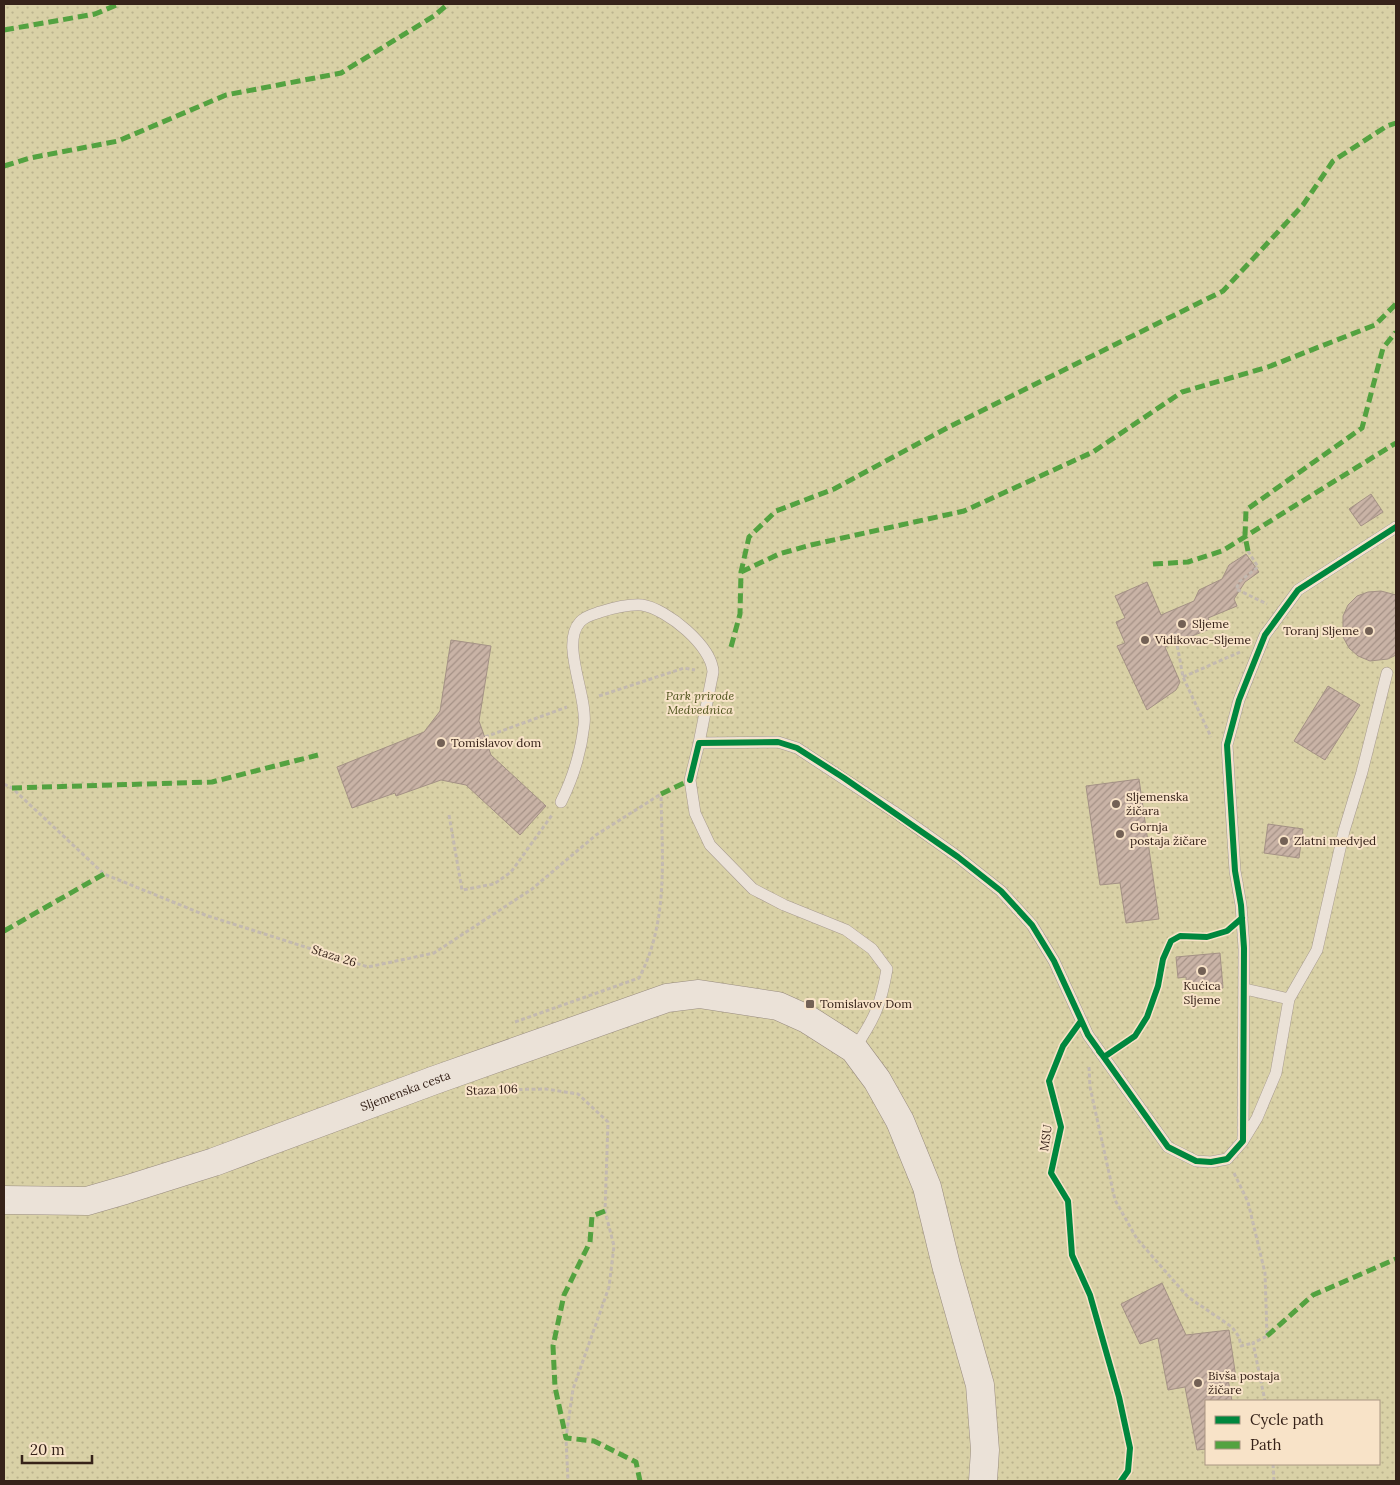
<svg xmlns="http://www.w3.org/2000/svg" width="1400" height="1485" font-family="Lora,serif">
<style>
.park{fill:url(#park-dots);fill-rule:evenodd}
.building{fill:url(#building-hatch);stroke:#a49185}
.lines{fill:none;stroke-linecap:round;stroke-linejoin:round}
.service-casing{stroke:#a89b90;stroke-width:12}
.secondary-casing{stroke:#988b7f;stroke-width:29}
.path{stroke:#c3b9b0;stroke-width:3;stroke-dasharray:4 2.5;stroke-linecap:butt}
.service{stroke:#ebe2d8;stroke-width:11}
.secondary{stroke:#ebe2d8;stroke-width:28}
.quiet{stroke:#53a240;stroke-width:5;stroke-dasharray:10 5;stroke-linecap:butt}
.cycleway-casing{stroke:#f8e3c8;stroke-width:9}
.cycleway{stroke:#00873e;stroke-width:6}
.poi-dot{fill:#736155;stroke:#f8e3c8;stroke-width:2}
.labels{text-anchor:middle;stroke-width:4;stroke-linejoin:round;paint-order:stroke}
.poi-label{font-size:12px;fill:#362219;stroke:#f8e3c8;text-anchor:start}
.park-label{font-size:12px;font-style:italic;fill:#4f541d;stroke:#f8e3c8}
.street-label{font-size:12px;fill:#362219;stroke:#f8e3c8}
</style>
<defs>
<pattern id="park-dots" width="8" height="8" patternUnits="userSpaceOnUse" patternTransform="scale(1.25)"><rect width="8" height="8" fill="#d9d1a6"/><path d="M2 2h.1M6 6h.1" fill="none" stroke="#bbb38e" stroke-width="1.8" stroke-linecap="round"/></pattern>
<pattern id="building-hatch" width="6" height="6" patternUnits="userSpaceOnUse" patternTransform="scale(1.25)"><rect width="6" height="6" fill="#c9b3a6"/><path d="M-1 1l2-2M0 6l6-6M5 7l2-2" fill="none" stroke="#a49186"/></pattern>
</defs>
<rect width="100%" height="100%" fill="#e5d6c5"/>
<!-- park -->
<path class="park" d="M 4,4 L 1396,4 L 1396,1481 L 4,1481 ZM 1206,1401 L 1379,1401 L 1379,1464 L 1206,1464 Z"/>
<!-- building -->
<path class="building" d="M 1371,494 L 1383,512 L 1361,526 L 1349,509 Z
M 1246,554 L 1259,572 L 1245,582 L 1234,599 L 1237,606 L 1208,618 L 1212,628 L 1165,647 L 1180,682 L 1176,690 L 1147,710 L 1117,646 L 1125,643 L 1116,622 L 1125,618 L 1115,596 L 1147,582 L 1161,615 L 1194,601 L 1199,590 L 1222,579 L 1229,565 Z
M 1381,591 L 1396,595 L 1396,655 L 1388,659 L 1370,661 L 1358,656 L 1349,648 L 1343,637 L 1343,616 L 1348,605 L 1357,596 L 1368,592 Z
M 451,640 L 491,646 L 479,721 L 491,755 L 546,806 L 520,835 L 466,785 L 441,780 L 396,796 L 395,793 L 352,808 L 337,767 L 424,732 L 440,711 Z
M 1328,686 L 1360,705 L 1325,760 L 1294,741 Z
M 1139,779 L 1159,919 L 1126,923 L 1120,883 L 1100,885 L 1086,786 Z
M 1268,824 L 1303,829 L 1299,858 L 1264,853 Z
M 1220,953 L 1223,988 L 1187,991 L 1186,977 L 1178,978 L 1176,957 Z
M 1162,1283 L 1186,1335 L 1229,1330 L 1236,1378 L 1228,1379 L 1232,1401 L 1206,1401 L 1206,1449 L 1197,1450 L 1185,1387 L 1168,1390 L 1158,1338 L 1140,1344 L 1121,1304 Z"/>
<g class="lines">
<!-- service casing -->
<g class="service-casing">
<path id="service" d="M 561,802 C 573,778 581,752 584,725 C 588,696 560,644 580,622 C 585,616 594,614 600,612 C 613,608 628,604 642,605 C 667,609 712,646 713,672 L 699,743
M 1245,989 L 1289,999
M 854,1049 C 874,1020 881,1005 887,969 L 872,949 L 846,930 L 784,905 L 753,889 L 710,845 L 695,813 L 690,780 L 699,743 L 778,742 L 797,748 L 899,815 L 958,857 L 1001,891 L 1032,925 L 1054,961 L 1088,1035 L 1168,1147 L 1196,1161 L 1211,1162 L 1227,1159 L 1243,1141 L 1257,1118 L 1276,1073 L 1289,999 L 1317,950 L 1344,831 L 1362,772 L 1387,673
M 1243,1139 L 1244,948 L 1241,905 L 1235,871 L 1227,745 L 1239,700 L 1265,635 L 1298,590 L 1396,527"/>
</g>
<!-- secondary casing -->
<g class="secondary-casing">
<g id="secondary">
<path id="s1" d="M 4,1200 L 87,1201 L 125,1190 L 214,1162 L 435,1080 L 667,998 L 699,994 L 778,1006 L 807,1019 L 854,1049 L 877,1080 L 900,1121 L 927,1187 L 946,1265 L 980,1385 L 985,1450 L 983,1481"/>
</g>
</g>
<!-- path -->
<path class="path" d="M 1248,551 L 1258,567 L 1240,581 L 1236,589 L 1267,604
M 1175,633 L 1183,677 L 1211,737
M 1183,677 L 1240,652
M 599,696 L 684,668 L 695,670
M 485,737 L 567,707
M 4,784 L 12,788 L 104,874 L 205,915 L 368,967 L 434,953 L 532,889 L 596,835 L 661,794
M 449,815 L 462,890 L 494,884 L 511,872 L 552,815
M 515,1022 L 639,978 C 669,921 662,857 661,794
M 1089,1067 L 1090,1087 L 1115,1200 L 1137,1239 L 1188,1297 L 1232,1327 L 1239,1337 L 1241,1346 L 1253,1343
M 486,1090 L 546,1089 L 578,1094 L 608,1122 L 605,1211 L 614,1246 L 609,1287 L 573,1389 L 566,1438 L 568,1481
M 1234,1173 L 1248,1202 L 1265,1273 L 1267,1336 L 1253,1343 L 1265,1401
M 1273,1464 L 1274,1481"/>
<!-- service -->
<use href="#service" class="service"/>
<!-- secondary -->
<use href="#secondary" class="secondary"/>
<!-- quiet -->
<path class="quiet" d="M 4,30 L 95,14 L 119,4
M 4,166 L 30,158 L 118,141 L 226,95 L 341,73 L 434,16 L 448,4
M 1248,551 L 1245,536 L 1246,510 L 1362,428 L 1383,348 L 1396,332
M 1153,564 L 1188,562 L 1222,551 L 1396,443
M 741,572 L 779,554 L 811,545 L 964,511 L 1093,452 L 1182,392 L 1268,367 L 1375,325 L 1396,304
M 731,647 L 740,614 L 741,572 L 749,537 L 776,511 L 834,489 L 947,428 L 1223,291 L 1303,205 L 1333,161 L 1387,126 L 1396,123
M 12,788 L 212,782 L 318,755
M 661,794 L 690,780
M 4,931 L 104,874
M 605,1211 L 592,1216 L 590,1242 L 564,1295 L 553,1346 L 555,1387 L 566,1438 L 594,1441 L 636,1462 L 640,1481
M 1267,1336 L 1313,1295 L 1396,1259"/>
<!-- cycleway casing -->
<g class="cycleway-casing">
<path id="cycleway" d="M 690,780 L 699,743 L 778,742 L 797,748 L 844,778 L 958,857 L 1001,891 L 1032,925 L 1054,961 L 1088,1035 L 1168,1147 L 1196,1161 L 1211,1162 L 1227,1159 L 1243,1141 L 1244,948 L 1241,905 L 1235,871 L 1227,745 L 1239,700 L 1265,635 L 1298,590 L 1396,527
M 1083,1025 L 1081,1021 L 1063,1046 L 1049,1081 L 1061,1127 L 1051,1173 L 1068,1201 L 1072,1255 L 1090,1295 L 1119,1397 L 1130,1448 L 1128,1471 L 1121,1481
M 1099,1051 L 1104,1057 L 1135,1036 L 1147,1017 L 1158,986 L 1163,959 L 1171,941 L 1180,936 L 1207,937 L 1227,931 L 1242,918"/>
</g>
<!-- cycleway -->
<use href="#cycleway" class="cycleway"/>
</g>
<!-- markers -->
<g class="poi-dot">
<circle cx="1182" cy="624" r="5"/>
<circle cx="1369" cy="631" r="5"/>
<circle cx="1145" cy="640" r="5"/>
<circle cx="441" cy="743" r="5"/>
<circle cx="1116" cy="804" r="5"/>
<circle cx="1120" cy="834" r="5"/>
<circle cx="1284" cy="841" r="5"/>
<circle cx="1202" cy="971" r="5"/>
<rect x="805" y="999" width="10" height="10" rx="2.5"/>
<circle cx="1198" cy="1383" r="5"/>
</g>
<g class="labels">
<!-- poi labels -->
<g class="poi-label">
<text x="1192" y="628">Sljeme</text>
<text x="1359" y="635" text-anchor="end">Toranj Sljeme</text>
<text x="1155" y="644">Vidikovac-Sljeme</text>
<text x="451" y="747">Tomislavov dom</text>
<text x="1126" y="801">Sljemenska<tspan x="1126" dy="14">žičara</tspan></text>
<text x="1130" y="831">Gornja<tspan x="1130" dy="14">postaja žičare</tspan></text>
<text x="1294" y="845">Zlatni medvjed</text>
<text x="1202" y="990" text-anchor="middle">Kućica<tspan x="1202" dy="14">Sljeme</tspan></text>
<text x="820" y="1008">Tomislavov Dom</text>
<text x="1208" y="1380">Bivša postaja<tspan x="1208" dy="14">žičare</tspan></text>
</g>
<!-- park labels -->
<g class="park-label">
<text x="700" y="700">Park prirode<tspan x="700" dy="14">Medvednica</tspan></text>
</g>
<!-- street labels -->
<g class="street-label">
<text transform="translate(334 956) rotate(18)" y="4">Staza 26</text>
<text transform="translate(492 1090) rotate(-2)" y="4">Staza 106</text>
<text dy="4" stroke="none"><textPath href="#s1" startOffset="420">Sljemenska cesta</textPath></text>
<text transform="translate(1046 1138) rotate(-82)" y="4">MSU</text>
</g>
</g>
<!-- border -->
<rect width="1400" height="1485" fill="none" stroke="#362219" stroke-width="10"/>
<!-- legend -->
<rect x="1205" y="1400" width="175" height="65" fill="#f8e3c8" stroke="#aa9682"/>
<rect x="1215" y="1416" width="25" height="8" fill="#00873e" stroke="#aa9682"/>
<text x="1250" y="1425" font-size="15" fill="#362219">Cycle path</text>
<rect x="1215" y="1441" width="25" height="8" fill="#53a240" stroke="#aa9682"/>
<text x="1250" y="1450" font-size="15" fill="#362219">Path</text>
<!-- scale -->
<path d="M22 1455v8h70v-8" fill="none" stroke="#362219" stroke-width="2.5"/>
<text x="30" y="1455" font-size="15" fill="#362219" stroke="#f8e3c8" stroke-width="4" paint-order="stroke">20 m</text>
</svg>
